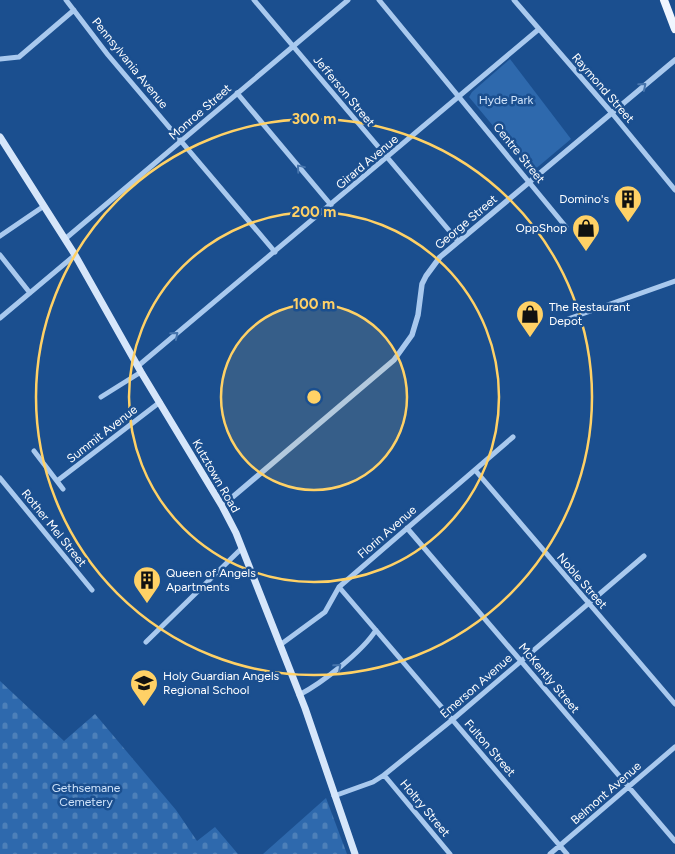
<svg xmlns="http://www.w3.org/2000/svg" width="675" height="854" font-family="Figtree,sans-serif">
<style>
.cemetery{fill:url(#cemetery-stones)}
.park{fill:#2e69ad}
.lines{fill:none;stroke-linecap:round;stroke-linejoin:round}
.minor{stroke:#a9c9ee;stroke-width:5}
.tertiary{stroke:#a9c9ee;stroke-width:5.5}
.secondary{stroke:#d6e6fa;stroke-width:7}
.primary{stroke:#f0f6ff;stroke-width:8}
.oneway{stroke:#4674ac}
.ring{fill:none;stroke:#ffd166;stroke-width:2.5}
.labels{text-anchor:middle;stroke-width:5;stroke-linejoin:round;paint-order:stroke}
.street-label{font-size:12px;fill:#fff;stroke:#1b4f8f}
.park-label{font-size:12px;fill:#cfe3fa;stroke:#1b4f8f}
.poi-label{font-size:12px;fill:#fff;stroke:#1b4f8f;text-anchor:start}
.centre{fill:#ffd166;stroke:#1b4f8f;stroke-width:2.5}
.ring-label{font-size:15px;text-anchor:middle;font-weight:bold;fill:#ffd166;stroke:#1b4f8f;stroke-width:5;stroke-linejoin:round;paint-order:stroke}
</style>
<defs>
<pattern id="cemetery-stones" width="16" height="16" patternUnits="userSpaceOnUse" patternTransform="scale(1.25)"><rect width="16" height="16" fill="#2e69ad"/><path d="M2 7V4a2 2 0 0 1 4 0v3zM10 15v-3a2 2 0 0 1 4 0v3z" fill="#4d80b9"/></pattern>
</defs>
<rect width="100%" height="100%" fill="#1b4f8f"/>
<!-- cemetery -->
<path class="cemetery" d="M 0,681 L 64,741 L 95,714 L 176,810 L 197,841 L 215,827 L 238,854 L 0,854 Z
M 326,798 L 347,854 L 263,854 Z"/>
<!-- park -->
<path class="park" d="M 510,59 L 571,139 L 533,171 L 529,169 L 469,97 L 472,92 Z"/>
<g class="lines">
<!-- minor -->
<path class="minor" d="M 66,0 L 108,55 L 275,252
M 254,0 L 458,241
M 379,0 L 566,227
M 514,0 L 611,112 L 675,190
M 0,59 L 19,57 L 74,10
M 237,93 L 331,205
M 0,236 L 44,206
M 65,239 L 348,0
M 0,255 L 30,293
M 0,318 L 75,255
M 568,319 L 675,281
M 138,366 L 539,29
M 101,397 L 141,372
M 34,451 L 63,489
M 475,470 L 675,704
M 0,478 L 92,590
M 57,481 L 160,402
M 407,528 L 675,841
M 339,587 L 567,854
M 146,642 L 242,548
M 280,645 L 325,612 L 339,587 L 513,437
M 299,695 C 322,683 362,652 376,630
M 384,775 L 450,854
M 334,796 L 373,782 L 384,775 L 452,720 L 644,556
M 550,854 L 675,747"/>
<!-- tertiary -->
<path class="tertiary" d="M 222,506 L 394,360 L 412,335 L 418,315 L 422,284 L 426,276 L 440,257 L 675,60"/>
<!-- secondary -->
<path class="secondary" d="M 0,137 L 75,255 L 141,372 L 222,506 L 236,533 L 305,708 L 355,854"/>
<!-- primary -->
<path class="primary" d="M 664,0 L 675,29"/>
</g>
<!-- one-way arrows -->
<defs><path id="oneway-chevron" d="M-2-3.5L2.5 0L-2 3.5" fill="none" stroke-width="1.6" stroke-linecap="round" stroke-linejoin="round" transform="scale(1.25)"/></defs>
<g class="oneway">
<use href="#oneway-chevron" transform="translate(643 86) rotate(-40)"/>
<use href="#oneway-chevron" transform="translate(300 168) rotate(-130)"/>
<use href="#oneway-chevron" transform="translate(175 335) rotate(-40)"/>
<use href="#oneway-chevron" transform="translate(338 667) rotate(-41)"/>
</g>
<!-- distance rings -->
<circle cx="314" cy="397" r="93" fill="#ffd166" fill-opacity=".12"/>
<g class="ring">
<circle cx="314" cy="397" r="93"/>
<circle cx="314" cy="397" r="185"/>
<circle cx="314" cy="397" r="278"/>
</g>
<!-- icons -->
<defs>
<g id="building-pin" transform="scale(1.4375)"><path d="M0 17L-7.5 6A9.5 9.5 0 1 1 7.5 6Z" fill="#ffd166" stroke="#1b4f8f"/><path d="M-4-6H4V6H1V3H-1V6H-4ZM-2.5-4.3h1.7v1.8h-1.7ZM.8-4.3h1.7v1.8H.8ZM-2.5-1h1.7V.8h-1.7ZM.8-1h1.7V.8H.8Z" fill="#111"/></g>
<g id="shop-pin" transform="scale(1.4375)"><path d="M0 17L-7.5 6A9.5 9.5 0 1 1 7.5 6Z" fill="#ffd166" stroke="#1b4f8f"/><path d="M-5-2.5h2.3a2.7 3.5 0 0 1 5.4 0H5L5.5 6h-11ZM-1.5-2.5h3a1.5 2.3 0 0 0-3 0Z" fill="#111"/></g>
<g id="school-pin" transform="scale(1.4375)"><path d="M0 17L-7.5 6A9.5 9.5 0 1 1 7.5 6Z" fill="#ffd166" stroke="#1b4f8f"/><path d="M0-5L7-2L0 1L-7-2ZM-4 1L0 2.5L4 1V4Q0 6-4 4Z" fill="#111"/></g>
</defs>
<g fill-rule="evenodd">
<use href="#building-pin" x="628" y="199"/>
<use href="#shop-pin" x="586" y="228"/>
<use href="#shop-pin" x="530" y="314"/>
<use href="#building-pin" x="147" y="580"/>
<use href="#school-pin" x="144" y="683"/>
</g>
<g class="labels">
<!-- street labels -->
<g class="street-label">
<text transform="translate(130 63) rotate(51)" y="4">Pennsylvania Avenue</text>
<text transform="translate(603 88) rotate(49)" y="4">Raymond Street</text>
<text transform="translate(344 91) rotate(50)" y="4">Jefferson Street</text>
<text transform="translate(200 112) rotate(-41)" y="4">Monroe Street</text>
<text transform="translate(519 153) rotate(51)" y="4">Centre Street</text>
<text transform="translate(367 162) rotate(-40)" y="4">Girard Avenue</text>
<text transform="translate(466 222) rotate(-40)" y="4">George Street</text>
<text transform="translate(102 434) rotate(-38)" y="4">Summit Avenue</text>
<text transform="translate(216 476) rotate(60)" y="4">Kutztown Road</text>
<text transform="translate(54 528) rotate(51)" y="4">Rother Mel Street</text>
<text transform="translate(387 532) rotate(-41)" y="4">Florin Avenue</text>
<text transform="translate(582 581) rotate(49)" y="4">Noble Street</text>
<text transform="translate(549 678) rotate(50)" y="4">McKently Street</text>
<text transform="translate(476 686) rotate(-41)" y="4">Emerson Avenue</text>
<text transform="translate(490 748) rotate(49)" y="4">Fulton Street</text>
<text transform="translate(606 793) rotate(-41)" y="4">Belmont Avenue</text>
<text transform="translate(425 808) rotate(50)" y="4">Holtry Street</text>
</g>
<!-- park labels -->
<g class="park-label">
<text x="506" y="104">Hyde Park</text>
<text x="86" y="792">Gethsemane<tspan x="86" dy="14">Cemetery</tspan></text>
</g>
<!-- poi labels -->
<g class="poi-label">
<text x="609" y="203" text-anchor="end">Domino's</text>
<text x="567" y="232" text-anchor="end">OppShop</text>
<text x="549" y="311">The Restaurant<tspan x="549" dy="14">Depot</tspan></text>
<text x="166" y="577">Queen of Angels<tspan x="166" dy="14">Apartments</tspan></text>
<text x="163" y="680">Holy Guardian Angels<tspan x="163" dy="14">Regional School</tspan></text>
</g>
</g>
<circle cx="314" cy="397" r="8" class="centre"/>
<g class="ring-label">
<text x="314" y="124">300 m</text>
<text x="314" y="217">200 m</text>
<text x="314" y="309">100 m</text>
</g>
</svg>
